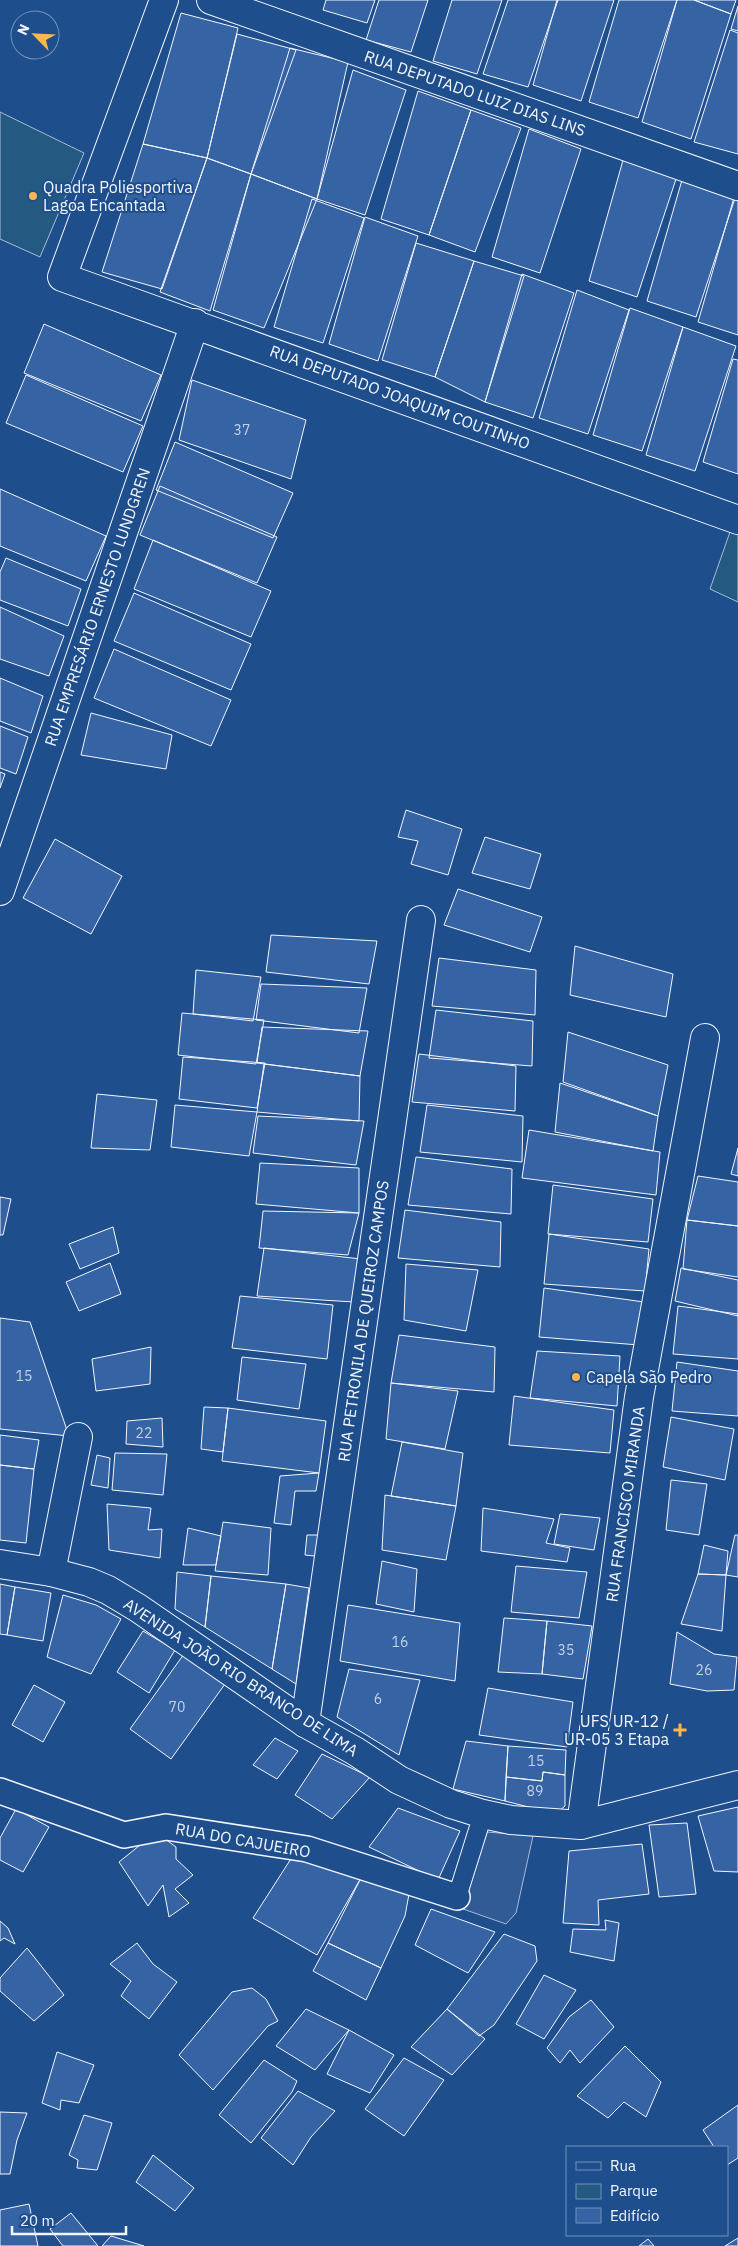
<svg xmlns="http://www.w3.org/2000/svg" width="738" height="2246" font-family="'IBM Plex Sans',sans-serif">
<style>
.green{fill:#245a82;stroke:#a8bbd7}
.parking{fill:#305b95;stroke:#a8bbd7}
.building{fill:#3563a3;stroke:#f2f6ff}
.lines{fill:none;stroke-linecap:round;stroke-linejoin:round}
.service-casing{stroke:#f2f6ff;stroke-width:20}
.pedestrian-casing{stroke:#f2f6ff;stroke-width:28}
.minor-casing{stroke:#f2f6ff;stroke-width:30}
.secondary-casing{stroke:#f2f6ff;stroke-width:30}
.service{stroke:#1f4e8c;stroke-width:18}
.pedestrian{stroke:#1f4e8c;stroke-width:25}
.minor{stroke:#1f4e8c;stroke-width:28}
.secondary{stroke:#1f4e8c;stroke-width:28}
.poi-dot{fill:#ffb74d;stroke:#1f4e8c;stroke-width:2}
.labels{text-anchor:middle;stroke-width:4;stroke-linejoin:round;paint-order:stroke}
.number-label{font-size:14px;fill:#c3d1e8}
.street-label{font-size:16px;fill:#f2f6ff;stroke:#1f4e8c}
.poi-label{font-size:16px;fill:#f2f6ff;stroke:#1f4e8c;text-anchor:start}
</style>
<rect width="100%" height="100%" fill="#1f4e8c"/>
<!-- green -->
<path class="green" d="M 0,112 L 84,153 L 40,257 L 0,239 Z
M 731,529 L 738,532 L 738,602 L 710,589 Z"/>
<!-- parking -->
<path class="parking" d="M 487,1832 L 533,1836 L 516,1913 L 506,1924 L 463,1909 Z"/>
<!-- building -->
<path class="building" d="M 326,0 L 375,0 L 367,23 L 323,10 Z
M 379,0 L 428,0 L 411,52 L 366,40 Z
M 452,0 L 502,0 L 477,74 L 433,61 Z
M 508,0 L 558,0 L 528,87 L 483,74 Z
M 557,0 L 614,0 L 581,101 L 533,85 Z
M 619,0 L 677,0 L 638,118 L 589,102 Z
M 677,0 L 694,0 L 731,14 L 691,139 L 642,122 Z
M 694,0 L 736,0 L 731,14 Z
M 738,6 L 738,31 L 731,29 Z
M 181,13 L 238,28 L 207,158 L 143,144 Z
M 730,30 L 738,33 L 738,154 L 694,142 Z
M 237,34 L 296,50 L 251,174 L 207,158 Z
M 290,48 L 348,62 L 317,199 L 251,174 Z
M 353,70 L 406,90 L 365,215 L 317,199 Z
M 418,91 L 471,110 L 429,235 L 381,219 Z
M 471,110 L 521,128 L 475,252 L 429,235 Z
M 529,129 L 581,149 L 540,273 L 492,257 Z
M 143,144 L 207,158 L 162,289 L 102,272 Z
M 625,153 L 678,173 L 637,297 L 589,281 Z
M 207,158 L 251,174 L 210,311 L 160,292 Z
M 684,173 L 737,192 L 696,317 L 647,301 Z
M 251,174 L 317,199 L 264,328 L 213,310 Z
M 735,194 L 738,195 L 738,335 L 698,322 Z
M 312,199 L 364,218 L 323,343 L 274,327 Z
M 365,217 L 418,236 L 378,361 L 329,344 Z
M 416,243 L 474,261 L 435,377 L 382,360 Z
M 474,261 L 524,276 L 485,402 L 435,377 Z
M 522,274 L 574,293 L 533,418 L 485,402 Z
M 577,290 L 629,310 L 588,434 L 539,418 Z
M 630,308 L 683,327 L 642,451 L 593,435 Z
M 44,324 L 161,375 L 141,421 L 24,373 Z
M 683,327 L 736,346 L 695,471 L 646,455 Z
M 733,359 L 738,360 L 738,474 L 703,462 Z
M 26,375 L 143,426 L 123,472 L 6,423 Z
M 192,380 L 306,420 L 291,479 L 179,440 Z
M 175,442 L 293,493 L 273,538 L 156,490 Z
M 160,486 L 277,537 L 257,583 L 140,535 Z
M 0,489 L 106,536 L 86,581 L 0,546 Z
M 153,540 L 271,591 L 251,637 L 134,589 Z
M 6,558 L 81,589 L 68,626 L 0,600 L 0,572 Z
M 134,593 L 251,644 L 231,690 L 114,641 Z
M 0,607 L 64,636 L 49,676 L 0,659 Z
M 114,649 L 231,700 L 211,746 L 94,698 Z
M 0,678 L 43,696 L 31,733 L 0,721 Z
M 91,713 L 172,735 L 166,769 L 81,755 Z
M 0,726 L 28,737 L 16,774 L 0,768 Z
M 0,772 L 5,774 L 0,788 Z
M 406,810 L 462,829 L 448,875 L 411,864 L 418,841 L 398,837 Z
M 485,837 L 541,854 L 530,889 L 472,873 Z
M 55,839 L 122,876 L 91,934 L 23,898 Z
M 458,889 L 542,917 L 530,952 L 444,925 Z
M 271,935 L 377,941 L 369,984 L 266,972 Z
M 575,946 L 673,974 L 666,1017 L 570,995 Z
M 439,958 L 536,970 L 535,1015 L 432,1006 Z
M 196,970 L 261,977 L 253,1021 L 193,1014 Z
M 261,984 L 367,988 L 359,1033 L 256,1020 Z
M 436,1010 L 533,1021 L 532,1066 L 429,1058 Z
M 182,1013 L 264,1020 L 256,1064 L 178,1055 Z
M 262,1027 L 368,1031 L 360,1076 L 257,1063 Z
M 568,1032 L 668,1065 L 658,1116 L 563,1082 Z
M 419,1054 L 516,1066 L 515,1111 L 412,1102 Z
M 183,1057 L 265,1063 L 257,1108 L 179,1099 Z
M 264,1064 L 360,1076 L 359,1121 L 257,1112 Z
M 560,1083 L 658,1116 L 653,1151 L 555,1132 Z
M 97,1094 L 157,1100 L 150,1150 L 91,1148 Z
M 175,1105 L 257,1112 L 249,1156 L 171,1147 Z
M 427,1105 L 523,1116 L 522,1162 L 420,1152 Z
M 258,1116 L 364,1121 L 356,1165 L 253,1153 Z
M 529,1130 L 660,1152 L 656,1195 L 522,1178 Z
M 738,1148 L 738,1176 L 731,1174 Z
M 416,1157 L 512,1169 L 511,1214 L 408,1205 Z
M 260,1163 L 359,1168 L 359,1213 L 256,1204 Z
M 698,1176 L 738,1182 L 738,1226 L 687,1220 Z
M 553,1185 L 653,1199 L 648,1242 L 548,1234 Z
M 0,1197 L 11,1199 L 3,1235 L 0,1235 Z
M 405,1210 L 501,1222 L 500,1267 L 398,1258 Z
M 263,1211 L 359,1213 L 348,1255 L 259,1248 Z
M 687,1220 L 738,1226 L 738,1277 L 683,1269 Z
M 113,1227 L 119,1253 L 80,1269 L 69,1244 Z
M 549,1234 L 649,1249 L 645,1291 L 544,1284 Z
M 264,1248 L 361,1259 L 354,1302 L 257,1296 Z
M 110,1263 L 121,1294 L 79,1311 L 66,1282 Z
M 406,1264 L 478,1270 L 466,1331 L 404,1320 Z
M 681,1268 L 738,1280 L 738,1316 L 675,1301 Z
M 544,1288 L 644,1302 L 639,1345 L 539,1337 Z
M 240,1296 L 333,1305 L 327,1359 L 232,1348 Z
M 678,1306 L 738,1314 L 738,1359 L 673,1354 Z
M 0,1318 L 30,1322 L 69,1436 L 0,1429 Z
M 399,1335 L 495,1347 L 494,1392 L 391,1383 Z
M 151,1347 L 150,1384 L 96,1391 L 92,1359 Z
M 537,1351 L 620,1356 L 617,1406 L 530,1398 Z
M 242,1357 L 306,1364 L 299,1409 L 237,1400 Z
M 677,1362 L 738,1371 L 738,1416 L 672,1411 Z
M 391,1383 L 458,1391 L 445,1449 L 386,1439 Z
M 514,1396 L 614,1410 L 610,1453 L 509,1445 Z
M 204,1407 L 228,1408 L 223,1452 L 201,1449 Z
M 228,1408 L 326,1421 L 319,1473 L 222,1461 Z
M 671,1417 L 734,1429 L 725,1480 L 663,1467 Z
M 162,1418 L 163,1447 L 126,1444 L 127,1421 Z
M 0,1435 L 39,1440 L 34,1469 L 0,1465 Z
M 402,1442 L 463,1453 L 456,1506 L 391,1496 Z
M 115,1453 L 167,1454 L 163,1495 L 112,1490 Z
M 97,1455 L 110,1458 L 108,1488 L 91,1485 Z
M 0,1465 L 34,1469 L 26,1543 L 0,1540 Z
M 319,1473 L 316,1491 L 295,1491 L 291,1525 L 274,1523 L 280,1476 Z
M 671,1480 L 707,1484 L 699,1535 L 666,1530 Z
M 385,1495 L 456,1506 L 446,1560 L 382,1550 Z
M 107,1504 L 151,1508 L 148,1530 L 162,1529 L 160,1558 L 109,1550 Z
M 483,1508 L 554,1519 L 546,1543 L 570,1548 L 567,1562 L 481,1551 Z
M 560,1514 L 600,1518 L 594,1550 L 554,1544 Z
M 223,1522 L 271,1528 L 268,1575 L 215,1571 Z
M 188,1528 L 221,1536 L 216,1565 L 183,1565 Z
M 307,1535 L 327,1535 L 324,1557 L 305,1555 Z
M 735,1535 L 738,1535 L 738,1577 L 726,1575 Z
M 704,1545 L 728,1551 L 726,1575 L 698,1574 Z
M 382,1561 L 417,1569 L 414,1612 L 376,1604 Z
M 516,1566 L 587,1572 L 579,1618 L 511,1612 Z
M 177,1572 L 211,1576 L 205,1627 L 175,1609 Z
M 698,1574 L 726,1575 L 722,1631 L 681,1624 Z
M 211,1576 L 286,1584 L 272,1669 L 205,1627 Z
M 0,1584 L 15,1587 L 7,1635 L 0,1634 Z
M 286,1584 L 309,1588 L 296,1684 L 272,1669 Z
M 15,1587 L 51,1593 L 43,1641 L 7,1635 Z
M 63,1595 L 96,1605 L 121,1619 L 91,1674 L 47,1657 Z
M 348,1605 L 460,1623 L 455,1681 L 340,1661 Z
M 504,1618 L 547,1621 L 542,1674 L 498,1672 Z
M 547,1621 L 592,1626 L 583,1679 L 542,1674 Z
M 143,1631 L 175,1650 L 149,1693 L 117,1672 Z
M 677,1632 L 714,1654 L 737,1657 L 734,1690 L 707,1691 L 670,1684 Z
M 184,1654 L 225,1684 L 171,1759 L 130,1729 Z
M 349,1669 L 420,1680 L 399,1755 L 337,1717 Z
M 34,1685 L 65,1702 L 43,1742 L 12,1725 Z
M 488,1688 L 573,1702 L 567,1747 L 479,1735 Z
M 275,1738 L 298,1751 L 277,1779 L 253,1765 Z
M 466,1741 L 508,1746 L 505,1801 L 453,1789 Z
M 508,1746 L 566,1750 L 565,1775 L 543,1772 L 542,1781 L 506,1777 Z
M 322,1754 L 370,1777 L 332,1819 L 295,1795 Z
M 543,1772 L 565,1775 L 565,1806 L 559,1811 L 548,1812 L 505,1801 L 506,1777 L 542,1781 Z
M 738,1807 L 738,1872 L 714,1871 L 698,1816 Z
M 398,1808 L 460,1831 L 438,1880 L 369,1847 Z
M 16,1809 L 49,1827 L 23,1872 L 0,1860 L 0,1838 Z
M 687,1823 L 696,1894 L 659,1897 L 649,1825 Z
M 161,1836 L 176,1847 L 176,1859 L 193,1875 L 175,1889 L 189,1903 L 169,1917 L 163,1885 L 148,1906 L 119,1862 L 150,1837 Z
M 642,1844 L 649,1894 L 598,1900 L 599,1925 L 563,1923 L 569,1851 Z
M 294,1854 L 362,1876 L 317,1955 L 253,1918 Z
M 362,1876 L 409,1894 L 405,1916 L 381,1968 L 328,1943 Z
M 431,1909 L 495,1932 L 468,1973 L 415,1945 Z
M 605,1920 L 619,1923 L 614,1961 L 570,1952 L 573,1929 L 606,1930 Z
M 0,1921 L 8,1928 L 15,1944 L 4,1938 L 0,1941 Z
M 504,1934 L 535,1946 L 537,1961 L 494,2025 L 479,2036 L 447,2009 Z
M 137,1943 L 153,1964 L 177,1982 L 149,2019 L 121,1996 L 131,1981 L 110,1964 Z
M 328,1943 L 381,1968 L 366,2000 L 313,1971 Z
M 27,1948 L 64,1995 L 34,2021 L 0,1991 L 0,1978 Z
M 544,1975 L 576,1990 L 544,2039 L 516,2024 Z
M 252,1988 L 266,1999 L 278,2021 L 268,2026 L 213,2090 L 179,2055 L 232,1992 Z
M 591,2000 L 614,2027 L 580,2063 L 570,2050 L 560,2063 L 547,2048 L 569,2017 Z
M 306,2009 L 349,2030 L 315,2070 L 276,2046 Z
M 447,2009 L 485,2039 L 452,2075 L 411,2047 Z
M 349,2030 L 394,2055 L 370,2093 L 327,2074 Z
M 625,2046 L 661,2082 L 646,2117 L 624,2102 L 608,2118 L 577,2096 Z
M 57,2052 L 94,2065 L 79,2103 L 61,2100 L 60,2110 L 42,2103 Z
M 404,2058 L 444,2080 L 404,2136 L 365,2109 Z
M 264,2060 L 297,2081 L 292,2092 L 251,2143 L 219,2115 Z
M 298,2091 L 335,2111 L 311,2137 L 293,2165 L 261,2138 Z
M 738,2105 L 738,2158 L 727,2165 L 727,2147 L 714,2147 L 703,2130 Z
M 0,2112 L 27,2113 L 17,2140 L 10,2174 L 0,2174 Z
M 84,2115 L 112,2123 L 97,2170 L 77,2168 L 78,2160 L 69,2155 Z
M 153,2155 L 194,2188 L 175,2211 L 136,2182 Z
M 29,2204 L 38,2246 L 0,2246 L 0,2210 Z
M 71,2213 L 98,2246 L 63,2246 L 50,2229 Z
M 111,2236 L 144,2246 L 102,2246 Z
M 738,2238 L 738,2246 L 725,2246 Z
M 648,2239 L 654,2246 L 639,2246 Z"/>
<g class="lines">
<!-- service casing -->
<g class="service-casing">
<path id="service" d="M 457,1897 L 483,1814"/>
</g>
<!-- pedestrian casing -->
<g class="pedestrian-casing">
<path id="pedestrian" d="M 0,1791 L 124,1835 L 166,1827 L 307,1849 L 457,1897"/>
</g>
<!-- minor casing -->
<g class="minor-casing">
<path id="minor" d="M 164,0 L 62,277 L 738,520
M 211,0 L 738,186
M 0,891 L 195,323
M 51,1572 L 78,1437
M 305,1723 L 421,920
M 581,1825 L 639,1397 L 705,1038"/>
</g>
<!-- secondary casing -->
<g class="secondary-casing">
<path id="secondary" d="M 0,1564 L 51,1572 L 89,1582 L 108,1590 L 138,1608 L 305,1723 L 355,1751 L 399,1780 L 451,1804 L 483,1814 L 511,1820 L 581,1825 L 738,1785"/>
</g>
<!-- service -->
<use href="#service" class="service"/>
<!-- pedestrian -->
<use href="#pedestrian" class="pedestrian"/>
<!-- minor -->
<use href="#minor" class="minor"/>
<!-- secondary -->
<use href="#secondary" class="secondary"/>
</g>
<!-- markers -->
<g class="poi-dot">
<circle cx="33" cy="196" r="5"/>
<circle cx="576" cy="1377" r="5"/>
<path d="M677.5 1722.5h5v5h5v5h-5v5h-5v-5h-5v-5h5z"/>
</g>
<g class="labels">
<!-- number labels -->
<g class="number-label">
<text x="242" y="435">37</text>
<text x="24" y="1381">15</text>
<text x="144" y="1438">22</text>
<text x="400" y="1647">16</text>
<text x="566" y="1655">35</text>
<text x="704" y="1675">26</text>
<text x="378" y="1704">6</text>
<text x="177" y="1712">70</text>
<text x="536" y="1766">15</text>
<text x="535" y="1796">89</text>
</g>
<!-- street labels -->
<g class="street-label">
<text transform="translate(475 93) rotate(19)" y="6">RUA DEPUTADO LUIZ DIAS LINS</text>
<text transform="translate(400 397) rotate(20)" y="6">RUA DEPUTADO JOAQUIM COUTINHO</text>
<text transform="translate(97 607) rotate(-71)" y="6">RUA EMPRESÁRIO ERNESTO LUNDGREN</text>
<text transform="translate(363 1321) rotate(-82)" y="6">RUA PETRONILA DE QUEIROZ CAMPOS</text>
<text transform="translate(625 1504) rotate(-82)" y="6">RUA FRANCISCO MIRANDA</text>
<text transform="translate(241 1677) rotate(33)" y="6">AVENIDA JOÃO RIO BRANCO DE LIMA</text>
<text transform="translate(243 1840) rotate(10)" y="6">RUA DO CAJUEIRO</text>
</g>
<!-- poi labels -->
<g class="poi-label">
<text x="43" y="193">Quadra Poliesportiva<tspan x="43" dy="18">Lagoa Encantada</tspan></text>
<text x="586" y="1383">Capela São Pedro</text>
<text x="669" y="1727" text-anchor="end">UFS UR-12 /<tspan x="669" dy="18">UR-05 3 Etapa</tspan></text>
</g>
</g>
<!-- legend -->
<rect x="566" y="2146" width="162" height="90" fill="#1f4e8c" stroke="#7391ba"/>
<rect x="576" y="2162" width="25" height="8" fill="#1f4e8c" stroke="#7391ba"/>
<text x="610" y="2171" font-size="15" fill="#f2f6ff">Rua</text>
<rect x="576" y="2184" width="25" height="15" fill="#245a82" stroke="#7391ba"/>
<text x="610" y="2196" font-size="15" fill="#f2f6ff">Parque</text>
<rect x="576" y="2208" width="25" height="15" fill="#3563a3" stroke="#7391ba"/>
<text x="610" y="2221" font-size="15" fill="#f2f6ff">Edifício</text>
<!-- north arrow -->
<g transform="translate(35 35) rotate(294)"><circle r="24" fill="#1f4e8c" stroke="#7391ba"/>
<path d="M0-4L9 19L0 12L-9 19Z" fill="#ffb74d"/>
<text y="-8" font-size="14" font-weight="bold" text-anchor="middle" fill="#f2f6ff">N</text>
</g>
<!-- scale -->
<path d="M12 2226v8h114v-8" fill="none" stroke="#f2f6ff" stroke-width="2.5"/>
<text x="20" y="2226" font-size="15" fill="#f2f6ff" stroke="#1f4e8c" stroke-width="4" paint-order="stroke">20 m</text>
</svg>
